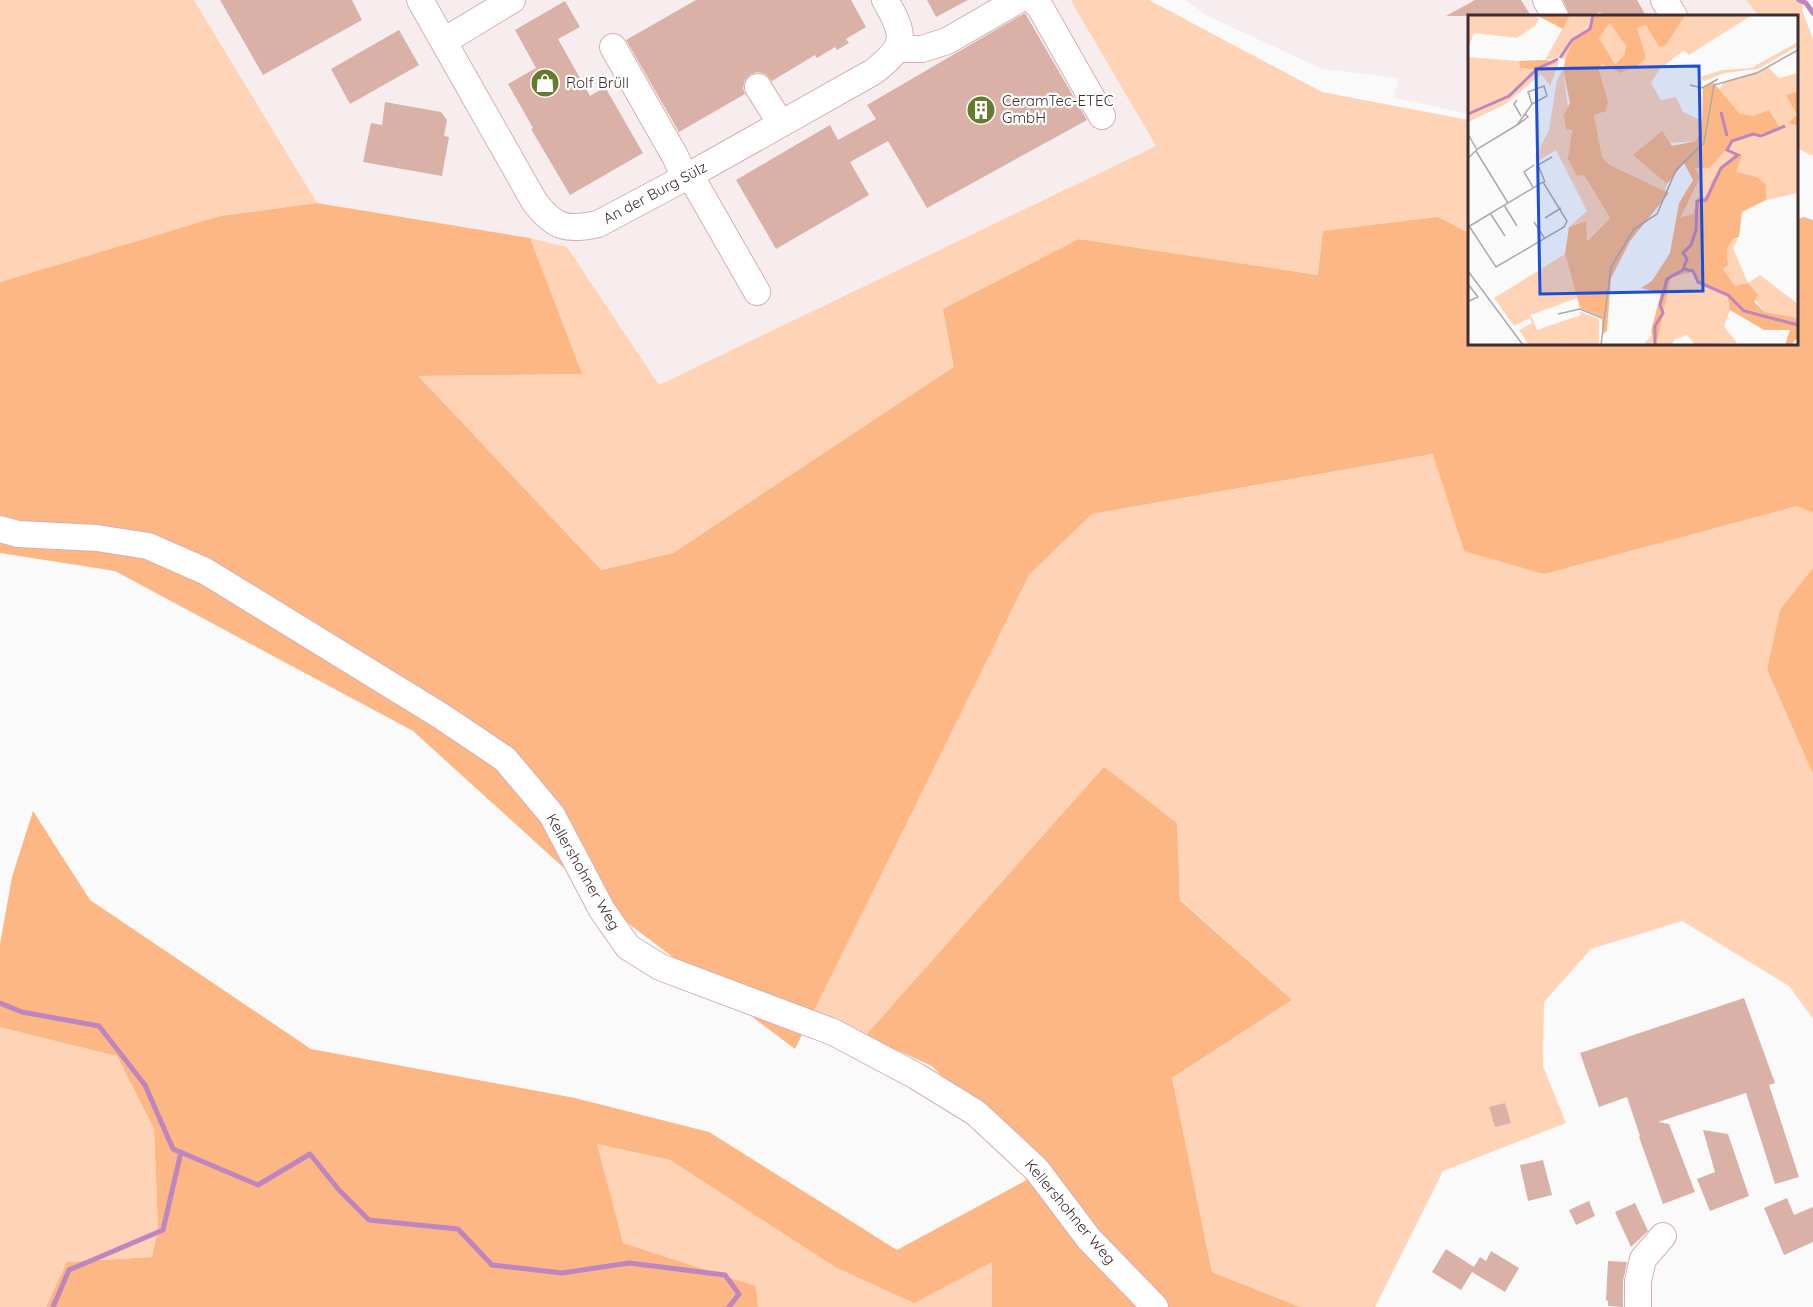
<svg xmlns="http://www.w3.org/2000/svg" width="1813" height="1307" font-family="Quicksand,sans-serif">
<style>
.built{fill:#f8edee}
.green{fill:#ffd4b6}
.forest{fill:#fcb784}
.lines{fill:none;stroke-linecap:round;stroke-linejoin:round}
.stream{stroke:#bf85be;stroke-width:5}
.building{fill:#d9b1a7}
.minor-casing{stroke:#d8aeb2;stroke-width:28}
.minor{stroke:#fff;stroke-width:26}
.labels{text-anchor:middle;stroke-width:4.5;stroke-linejoin:round;paint-order:stroke}
.poi-label{font-size:15px;fill:#3f2e30;stroke:#fff;text-anchor:start}
.street-label{font-size:15px;fill:#3f2e30;stroke:#fff}
.inset-river{fill:none;stroke:#bf85be;stroke-width:3}
.inset-road{fill:none;stroke:#afa8a9;stroke-width:1.5}
.view{fill:#1d4ed8;fill-opacity:0.15;stroke:#1d4ed8;stroke-width:3}
.inset-edge{fill:none;stroke:#3f2e30;stroke-width:3}
</style>
<rect width="100%" height="100%" fill="#fafafa"/>
<!-- built -->
<path class="built" d="M 194,0 L 1072,0 L 1071,1 L 1156,146 L 658,386 L 567,247 L 530,238 L 317,203 Z
M 1185,0 L 1746,0 L 1759,16 L 1470,16 L 1469,114 L 1394,98 L 1398,78 L 1322,69 L 1206,15 Z"/>
<!-- green -->
<path class="green" d="M 0,0 L 194,0 L 317,203 L 220,216 L 0,282 Z
M 1072,0 L 1149,0 L 1322,92 L 1469,120 L 1469,233 L 1438,217 L 1319,275 L 1079,239 L 955,367 L 673,553 L 600,570 L 417,376 L 581,374 L 530,238 L 567,247 L 659,385 L 1156,146 L 1071,1 Z
M 1746,0 L 1804,0 L 1802,10 L 1813,39 L 1813,156 L 1797,148 L 1796,16 L 1759,16 Z
M 1434,454 L 1464,551 L 1797,506 L 1813,513 L 1813,568 L 1800,585 L 1767,670 L 1813,774 L 1813,1019 L 1789,986 L 1682,921 L 1591,949 L 1544,1002 L 1543,1066 L 1566,1123 L 1443,1171 L 1375,1307 L 1300,1307 L 1212,1272 L 1172,1078 L 1292,1000 L 1180,899 L 1177,823 L 1104,768 L 865,1036 L 810,1015 L 1029,575 L 1092,514 Z
M 0,1026 L 117,1056 L 154,1129 L 158,1229 L 152,1257 L 68,1262 L 46,1307 L 0,1307 Z
M 596,1144 L 670,1160 L 835,1267 L 993,1262 L 992,1307 L 758,1307 L 756,1286 L 623,1243 Z"/>
<!-- forest -->
<path class="forest" d="M 317,203 L 530,238 L 582,374 L 418,376 L 601,570 L 673,553 L 954,367 L 943,309 L 1079,239 L 1318,275 L 1323,231 L 1438,217 L 1469,233 L 1470,344 L 1796,344 L 1797,219 L 1804,217 L 1813,220 L 1813,513 L 1797,506 L 1544,574 L 1464,551 L 1433,454 L 1092,514 L 1029,575 L 795,1049 L 609,909 L 413,731 L 115,571 L 0,553 L 0,282 L 220,216 Z
M 1813,568 L 1813,774 L 1767,670 L 1780,610 Z
M 1104,767 L 1177,823 L 1180,900 L 1292,1000 L 1172,1078 L 1212,1272 L 1300,1307 L 992,1307 L 992,1262 L 914,1303 L 835,1267 L 670,1160 L 597,1144 L 623,1243 L 756,1286 L 758,1307 L 46,1307 L 67,1262 L 152,1257 L 158,1229 L 154,1129 L 117,1056 L 0,1027 L 0,944 L 12,877 L 33,811 L 90,900 L 311,1049 L 575,1098 L 709,1132 L 897,1250 L 1038,1174 L 932,1066 L 865,1036 Z"/>
<g class="lines">
<!-- stream -->
<path class="stream" d="M 1799,0 L 1806,3 L 1813,13
M 0,1003 L 22,1012 L 99,1026 L 145,1085 L 173,1149 L 258,1185 L 310,1154 L 339,1190 L 369,1220 L 458,1229 L 492,1265 L 562,1273 L 629,1263 L 725,1275 L 739,1294 L 729,1307
M 53,1307 L 69,1270 L 163,1230 L 181,1152"/>
</g>
<!-- building -->
<path class="building" d="M 220,0 L 352,0 L 362,20 L 263,75 Z
M 696,0 L 851,0 L 866,27 L 846,39 L 849,43 L 837,50 L 835,47 L 817,58 L 815,55 L 772,81 L 765,74 L 758,72 L 751,74 L 745,80 L 743,88 L 745,94 L 679,132 L 626,40 Z
M 927,0 L 968,0 L 936,17 Z
M 1475,0 L 1521,0 L 1531,16 L 1446,16 Z
M 1563,0 L 1637,0 L 1646,16 L 1603,16 L 1600,12 L 1592,16 L 1570,16 Z
M 565,1 L 580,27 L 558,39 L 590,96 L 605,87 L 643,153 L 570,195 L 531,129 L 533,128 L 508,84 L 536,68 L 515,30 Z
M 1025,13 L 1087,120 L 927,208 L 888,141 L 850,162 L 869,195 L 776,249 L 736,180 L 830,125 L 838,140 L 876,119 L 867,105 Z
M 399,30 L 419,65 L 350,104 L 331,69 Z
M 385,102 L 441,112 L 447,120 L 444,136 L 449,137 L 442,176 L 363,162 L 371,123 L 382,125 Z
M 1744,998 L 1775,1083 L 1769,1085 L 1799,1177 L 1775,1184 L 1746,1093 L 1658,1122 L 1669,1124 L 1695,1192 L 1663,1204 L 1639,1137 L 1640,1136 L 1627,1097 L 1599,1107 L 1580,1053 Z
M 1505,1103 L 1511,1123 L 1495,1127 L 1489,1107 Z
M 1703,1130 L 1728,1134 L 1749,1196 L 1710,1211 L 1697,1179 L 1715,1172 Z
M 1543,1160 L 1552,1195 L 1528,1201 L 1520,1165 Z
M 1787,1198 L 1794,1215 L 1813,1207 L 1813,1242 L 1784,1255 L 1764,1208 Z
M 1589,1201 L 1595,1216 L 1576,1225 L 1569,1210 Z
M 1635,1203 L 1648,1231 L 1631,1247 L 1615,1212 Z
M 1446,1249 L 1474,1267 L 1480,1257 L 1486,1261 L 1491,1251 L 1519,1268 L 1505,1292 L 1472,1272 L 1461,1290 L 1432,1272 Z
M 1608,1261 L 1627,1262 L 1623,1281 L 1623,1307 L 1608,1306 L 1608,1301 L 1606,1300 Z"/>
<g class="lines">
<!-- minor casing -->
<g class="minor-casing">
<path id="minor" d="M 420,0 L 534,201 C 554,228 567,231 598,224 L 690,175 L 873,72 C 907,46 906,36 885,0
M 1033,0 L 1040,7 L 1102,116
M 1546,0 L 1555,16
M 1664,0 L 1674,16
M 444,41 L 512,0
M 613,47 L 675,156 L 685,178
M 898,49 L 922,49 L 947,41 L 1018,0
M 758,87 L 781,124
M 690,175 L 757,292
M 0,529 L 18,534 L 97,538 L 148,546 L 205,571 L 441,716 L 505,759 L 552,815 L 602,910 L 628,947 L 660,967 L 833,1032 L 916,1076 L 976,1113 L 1037,1170 L 1089,1239 L 1155,1307
M 1638,1307 L 1638,1281 L 1643,1259 L 1663,1236"/>
</g>
<!-- minor -->
<use href="#minor" class="minor"/>
</g>
<!-- icons -->
<defs>
<g id="shop-disc" transform="scale(1.5)"><circle r="9.5" fill="#647c2e" stroke="#fff"/><path d="M-5-2.5h2.3a2.7 3.5 0 0 1 5.4 0H5L5.5 6h-11ZM-1.5-2.5h3a1.5 2.3 0 0 0-3 0Z" fill="#fff"/></g>
<g id="building-disc" transform="scale(1.5)"><circle r="9.5" fill="#647c2e" stroke="#fff"/><path d="M-4-6H4V6H1V3H-1V6H-4ZM-2.5-4.3h1.7v1.8h-1.7ZM.8-4.3h1.7v1.8H.8ZM-2.5-1h1.7V.8h-1.7ZM.8-1h1.7V.8H.8Z" fill="#fff"/></g>
</defs>
<g fill-rule="evenodd">
<use href="#shop-disc" x="545" y="83"/>
<use href="#building-disc" x="981" y="110"/>
</g>
<g class="labels">
<!-- poi labels -->
<g class="poi-label">
<text x="566" y="88">Rolf Brüll</text>
<text x="1002" y="106">CeramTec-ETEC<tspan x="1002" dy="17">GmbH</tspan></text>
</g>
<!-- street labels -->
<g class="street-label">
<text transform="translate(655 193) rotate(-28)" y="5">An der Burg Sülz</text>
<text transform="translate(583 872) rotate(60)" y="5">Kellershohner Weg</text>
<text transform="translate(1070 1212) rotate(50)" y="5">Kellershohner Weg</text>
</g>
</g>
<!-- overview -->
<g transform="translate(1468 15)">
<rect width="330" height="330" fill="#fafafa"/>
<path d="M 0,0 L 68,0 L 71,4 L 67,11 L 49,23 L 6,18 L 0,34 ZM 102,0 L 126,0 L 98,46 L 93,42 L 77,45 ZM 217,0 L 284,0 L 221,40 L 216,35 L 191,55 L 183,68 L 193,85 L 208,82 L 215,97 L 234,106 L 228,126 L 181,130 L 166,140 L 199,169 L 197,176 L 142,150 L 134,142 L 126,100 L 137,96 L 140,86 L 131,55 L 134,49 L 152,58 L 169,13 L 178,10 L 204,15 ZM 143,7 L 158,31 L 156,40 L 147,49 L 131,23 ZM 330,27 L 330,31 L 290,54 L 257,58 L 236,66 L 232,62 L 254,55 L 283,53 ZM 0,42 L 51,46 L 52,53 L 70,55 L 91,47 L 82,71 L 73,59 L 38,89 L 0,107 ZM 301,53 L 311,63 L 330,58 L 330,76 L 319,80 L 329,100 L 321,108 L 330,111 L 330,178 L 298,185 L 289,162 L 268,158 L 267,138 L 244,165 L 239,181 L 230,182 L 225,199 L 213,202 L 228,172 L 227,153 L 242,153 L 265,127 L 312,113 L 272,99 L 251,74 L 257,66 ZM 95,54 L 109,161 L 116,160 L 142,203 L 118,226 L 117,206 L 101,212 L 119,196 L 88,135 L 70,146 L 67,142 L 81,115 L 89,65 ZM 265,224 L 270,224 L 265,233 L 280,268 L 292,260 L 330,289 L 330,303 L 297,297 L 275,270 L 267,271 L 255,254 L 260,250 L 259,234 ZM 97,239 L 109,283 L 63,300 L 69,315 L 113,300 L 111,296 L 131,304 L 131,330 L 61,330 L 51,315 L 64,308 L 62,303 L 46,311 L 26,283 ZM 212,257 L 228,257 L 247,276 L 259,279 L 262,295 L 256,311 L 269,328 L 227,330 L 219,320 L 206,325 L 204,330 L 175,330 L 184,320 L 186,326 L 190,324 L 203,262 Z" fill="#ffd4b6"/>
<path d="M 68,0 L 102,0 L 95,14 ZM 126,0 L 217,0 L 198,30 L 191,32 L 178,10 L 169,13 L 178,43 L 170,50 L 152,58 L 134,49 L 131,55 L 140,86 L 138,96 L 126,100 L 134,142 L 142,150 L 201,178 L 162,226 L 143,263 L 139,316 L 134,319 L 134,302 L 112,293 L 97,239 L 101,212 L 118,206 L 119,226 L 142,203 L 116,160 L 109,161 L 100,144 L 104,115 L 98,114 L 96,100 L 102,88 L 95,54 L 99,40 L 106,23 L 118,16 ZM 142,8 L 158,31 L 156,40 L 147,49 L 131,23 ZM 51,46 L 77,45 L 91,47 L 70,55 L 52,53 ZM 245,67 L 272,99 L 285,101 L 301,95 L 312,113 L 265,127 L 242,153 L 227,153 L 232,163 L 213,202 L 225,199 L 230,182 L 239,181 L 244,165 L 267,138 L 274,140 L 268,157 L 289,162 L 298,170 L 298,185 L 274,197 L 271,222 L 265,224 L 259,234 L 260,250 L 255,254 L 267,271 L 280,268 L 290,280 L 286,287 L 297,297 L 330,303 L 330,322 L 323,330 L 317,330 L 322,315 L 296,315 L 262,295 L 259,279 L 229,268 L 225,257 L 203,262 L 190,324 L 186,327 L 183,316 L 193,278 L 173,273 L 184,266 L 202,238 L 211,188 L 225,165 L 216,148 L 199,169 L 165,140 L 194,116 L 204,131 L 228,126 L 234,109 L 235,73 ZM 330,76 L 330,111 L 320,108 L 329,100 L 318,80 Z" fill="#fcb784" fill-rule="evenodd"/>
<path class="inset-river" d="M 92,43 L 104,25 L 122,14 L 125,0M 253,97 L 259,121M 0,99 L 41,81 L 69,54 L 90,44M 216,254 L 225,256 L 230,267 L 260,280 L 276,296 L 330,310M 187,330 L 187,311 L 195,298 L 192,290 L 199,264 L 215,255 L 219,244 L 215,238 L 223,230 L 228,215 L 229,186 L 238,185 L 253,153 L 270,140 L 259,135 L 264,126 L 285,119 L 293,121 L 317,111"/>
<path class="inset-road" d="M 222,70 L 234,73 L 250,64M 49,85 L 46,89 L 53,101M 57,99 L 64,89 L 60,77 L 76,71 L 79,81 L 64,89M 0,119 L 9,135M 8,136 L 40,188M 0,143 L 11,133 L 49,110 L 60,102 L 57,99 L 49,110M 77,167 L 70,150 L 84,142M 65,172 L 56,157 L 66,150M 36,190 L 49,211M 22,198 L 37,221M 77,203 L 93,193M 66,207 L 77,224M 0,212 L 75,167 L 99,206 L 96,212 L 28,252 L 1,211M 0,256 L 55,330M 0,269 L 10,282 L 1,286M 90,299 L 112,294 L 134,303M 133,330 L 143,252 L 166,214 L 189,199 L 208,155 L 236,128 L 246,70 L 289,58 L 330,35"/>
<path class="view" d="M 231,51 L 235,276 L 72,279 L 68,54 Z"/>
<rect width="330" height="330" class="inset-edge"/>
</g>
</svg>
